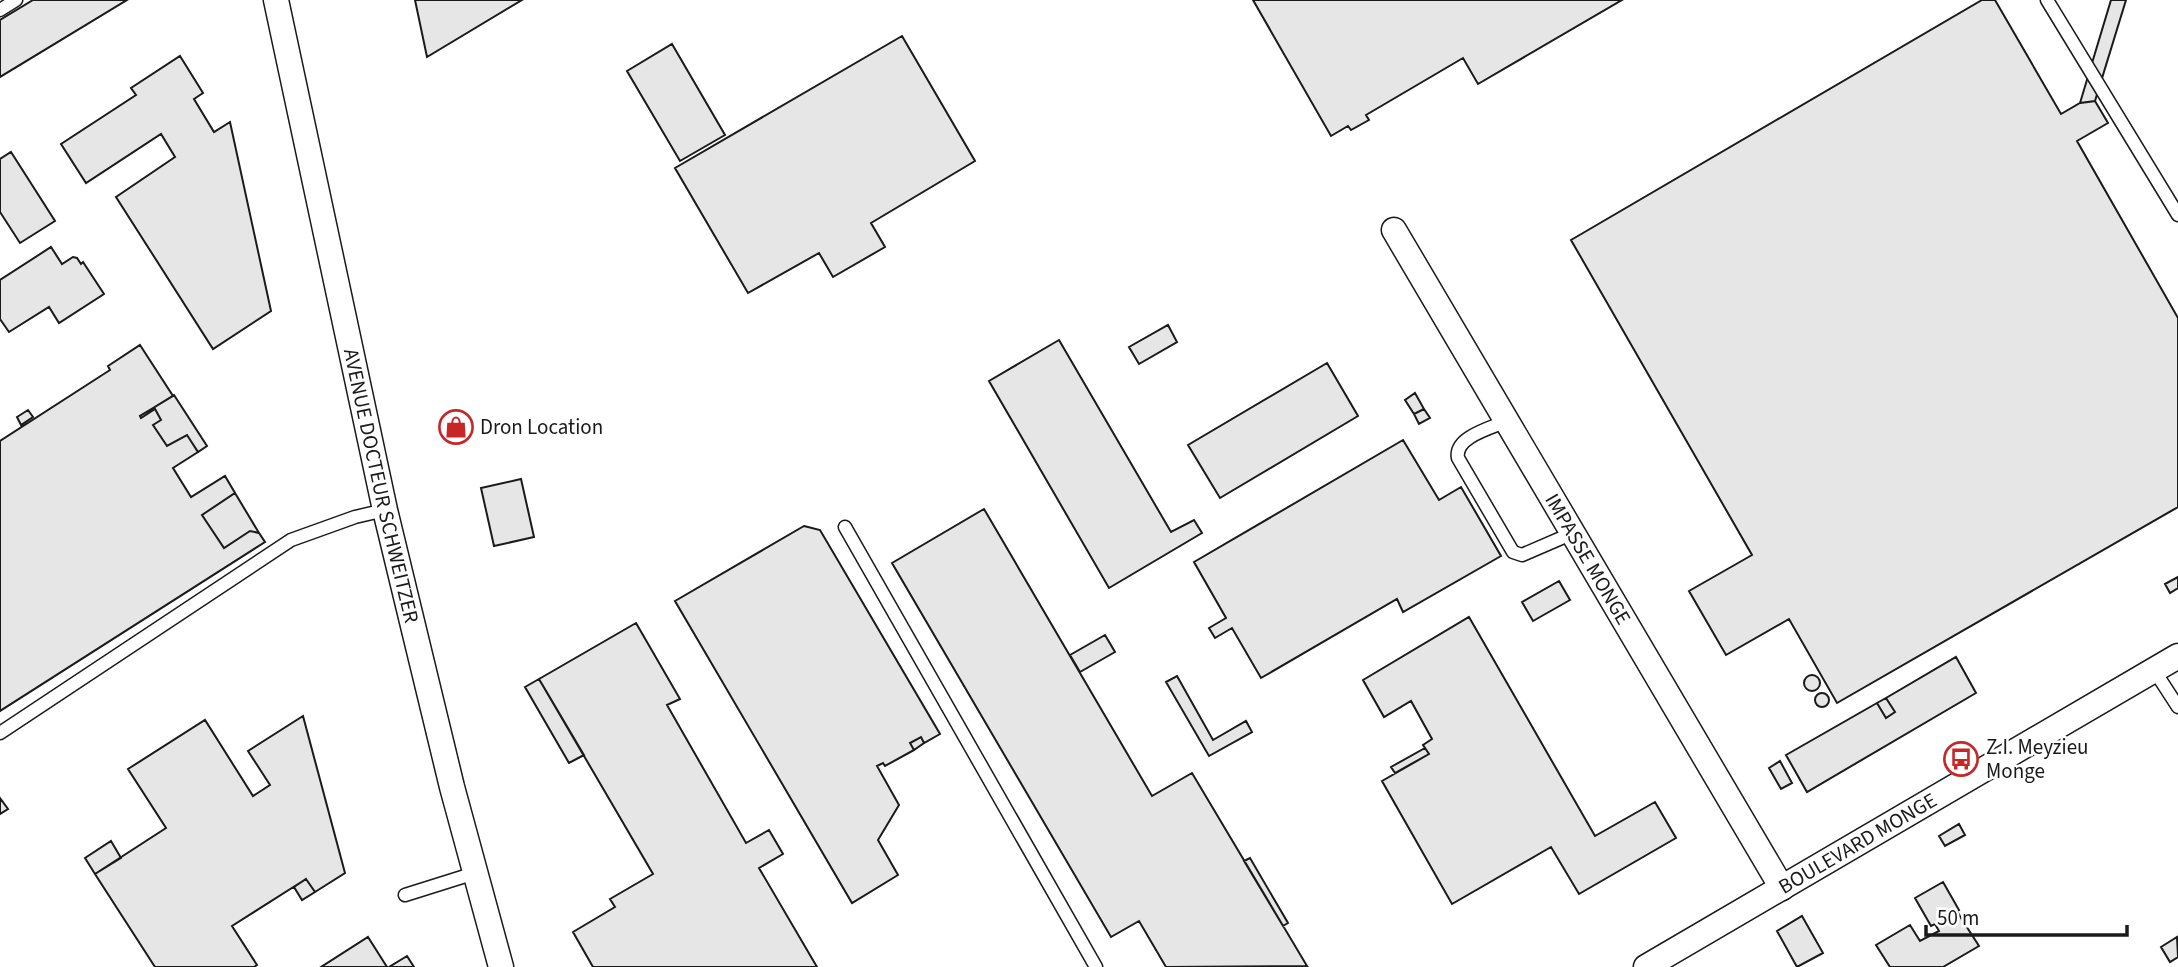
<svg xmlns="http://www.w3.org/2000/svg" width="2178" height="967" font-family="'Source Sans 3',sans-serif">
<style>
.building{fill:#e6e6e6;stroke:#1a1a1a;stroke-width:2}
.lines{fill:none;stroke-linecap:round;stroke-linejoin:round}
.service-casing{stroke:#1a1a1a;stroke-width:15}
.minor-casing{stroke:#1a1a1a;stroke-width:27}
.service{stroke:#fff;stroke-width:12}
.minor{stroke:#fff;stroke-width:24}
.labels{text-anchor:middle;stroke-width:5;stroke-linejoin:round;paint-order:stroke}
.poi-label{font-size:21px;fill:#1a1a1a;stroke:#fff;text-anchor:start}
.street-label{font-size:21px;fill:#1a1a1a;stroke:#fff}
</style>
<rect width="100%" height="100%" fill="#fff"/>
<!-- building -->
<path class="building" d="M 33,0 L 127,0 L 0,77 L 0,20 Z
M 415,0 L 522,0 L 427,57 Z
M 1253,0 L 1622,0 L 1478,84 L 1463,58 L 1366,115 L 1369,120 L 1351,130 L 1348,126 L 1331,136 Z
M 1982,0 L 1995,0 L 2061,114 L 2080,103 L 2095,101 L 2108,123 L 2077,141 L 2178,318 L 2178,507 L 1837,703 L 1789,619 L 1726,655 L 1689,591 L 1752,555 L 1571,240 Z
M 2111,0 L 2126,0 L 2095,101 L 2080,103 Z
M 902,36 L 975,161 L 871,223 L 885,247 L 833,277 L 819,253 L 748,293 L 675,168 Z
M 672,44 L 725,135 L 680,161 L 627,71 Z
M 180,56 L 203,93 L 194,99 L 214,132 L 230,122 L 271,311 L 213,349 L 116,197 L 175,157 L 161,134 L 86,183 L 61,144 L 136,95 L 131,88 Z
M 11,152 L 55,221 L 20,243 L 0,212 L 0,159 Z
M 51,247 L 62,264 L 73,257 L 77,258 L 81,264 L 83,262 L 104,294 L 59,323 L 49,307 L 9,332 L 0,319 L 0,280 Z
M 1168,325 L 1177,342 L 1139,364 L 1129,347 Z
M 1059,340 L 1171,532 L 1194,520 L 1202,533 L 1109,588 L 989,381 Z
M 140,345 L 173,396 L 140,416 L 141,418 L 155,409 L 161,420 L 153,425 L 167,446 L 187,435 L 198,452 L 173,468 L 191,497 L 225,476 L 235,493 L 202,515 L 224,548 L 250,531 L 259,533 L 265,542 L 0,711 L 0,441 L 110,370 L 108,366 Z
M 1327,363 L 1358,416 L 1220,498 L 1188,445 Z
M 1415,393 L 1424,409 L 1414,414 L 1405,400 Z
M 174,395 L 207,446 L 198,452 L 187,435 L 167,446 L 153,425 L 161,420 L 155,409 L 141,418 L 140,416 Z
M 1424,409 L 1430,418 L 1419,424 L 1414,414 Z
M 28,410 L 33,417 L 21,425 L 17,417 Z
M 1403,440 L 1439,500 L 1461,487 L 1501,556 L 1403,612 L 1397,599 L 1261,678 L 1232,628 L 1215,638 L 1209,628 L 1226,618 L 1194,562 Z
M 521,479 L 534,537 L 494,546 L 481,488 Z
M 235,493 L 259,533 L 250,531 L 224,548 L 202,515 Z
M 984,509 L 1152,796 L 1192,773 L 1307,966 L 1166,967 L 1139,921 L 1111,937 L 892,563 Z
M 804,526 L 820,530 L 940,734 L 924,743 L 921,737 L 910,743 L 914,750 L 885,766 L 883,763 L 877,766 L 899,805 L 878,840 L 898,875 L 852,903 L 675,601 Z
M 2178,577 L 2178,588 L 2170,593 L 2165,584 Z
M 1559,581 L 1570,600 L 1533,621 L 1522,602 Z
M 1469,617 L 1595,836 L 1655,802 L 1676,838 L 1579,894 L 1551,847 L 1452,904 L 1382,781 L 1429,754 L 1423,745 L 1432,739 L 1411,701 L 1384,717 L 1363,680 Z
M 636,623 L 680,699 L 667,705 L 746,843 L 769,830 L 783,854 L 759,868 L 817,967 L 593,967 L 573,932 L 615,907 L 610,899 L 653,874 L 539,679 Z
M 1105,635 L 1115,652 L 1080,672 L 1070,655 Z
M 1956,657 L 1976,693 L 1807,792 L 1786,755 L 1877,703 L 1886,718 L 1895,712 L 1886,698 Z
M1804 683a8 8 0 1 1 16 0a8 8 0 1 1-16 0Z
M 1177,676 L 1213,740 L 1246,721 L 1252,732 L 1209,756 L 1166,682 Z
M 539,679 L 584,755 L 569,763 L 525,687 Z
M1815 700a7 7 0 1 1 14 0a7 7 0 1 1-14 0Z
M 1886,698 L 1895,712 L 1886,718 L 1877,703 Z
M 303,716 L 345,873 L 315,892 L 306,879 L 232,926 L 257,965 L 254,967 L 155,967 L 95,874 L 166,828 L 128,769 L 205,720 L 253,796 L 270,785 L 248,751 Z
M 921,737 L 924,743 L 914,750 L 910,743 Z
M 1425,748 L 1429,754 L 1395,773 L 1391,767 Z
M 1780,761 L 1792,783 L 1781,789 L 1769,768 Z
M 0,798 L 8,809 L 0,814 Z
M 1959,824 L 1965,835 L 1945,846 L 1939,836 Z
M 111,841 L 121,858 L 95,874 L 85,858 Z
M 1250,858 L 1288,923 L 1283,926 L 1244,861 Z
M 306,879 L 315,892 L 302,900 L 294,887 Z
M 1943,882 L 1959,910 L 1957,911 L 1961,918 L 1979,946 L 1943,967 L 1890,967 L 1876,945 L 1910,925 L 1920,941 L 1939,931 L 1935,924 L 1931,926 L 1915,898 Z
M 1802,916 L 1823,953 L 1797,967 L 1777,931 Z
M 368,937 L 387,967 L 321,967 Z
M 2177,937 L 2178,957 L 2170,962 L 2161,947 Z
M 407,956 L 414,967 L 389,967 Z"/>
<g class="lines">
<!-- service casing -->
<g class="service-casing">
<path id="service" d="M 2047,0 L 2178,215
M 0,10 L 16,0
M 1507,421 C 1491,428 1454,437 1458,458 L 1513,552 L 1522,555 L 1573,533
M 845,527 L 1096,967
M 2154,670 L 2178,707
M 0,733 L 291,540 L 355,517 L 385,510
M 405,895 L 475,873"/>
</g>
<!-- minor casing -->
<g class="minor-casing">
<g id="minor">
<path id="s1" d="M 276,0 L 385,510 L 452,787 L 501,967"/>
<path id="s2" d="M 1394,230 L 1782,888"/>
<path id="s3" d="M 1646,967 L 2178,656"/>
</g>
</g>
<!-- service -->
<use href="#service" class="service"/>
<!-- minor -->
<use href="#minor" class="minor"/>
</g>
<!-- icons -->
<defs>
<g id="shop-ring" transform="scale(1.75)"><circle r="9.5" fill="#fff" stroke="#c62828" stroke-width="1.5"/><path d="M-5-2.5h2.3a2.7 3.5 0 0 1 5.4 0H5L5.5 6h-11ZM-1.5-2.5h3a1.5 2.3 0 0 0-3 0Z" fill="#c62828"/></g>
<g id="bus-ring" transform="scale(1.75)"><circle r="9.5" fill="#fff" stroke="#c62828" stroke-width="1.5"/><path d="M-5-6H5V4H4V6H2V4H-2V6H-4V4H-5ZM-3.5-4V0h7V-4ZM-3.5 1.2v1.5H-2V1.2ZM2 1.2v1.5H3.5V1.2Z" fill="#c62828"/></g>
</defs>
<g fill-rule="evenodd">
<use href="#shop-ring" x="456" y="427"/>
<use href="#bus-ring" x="1961" y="759"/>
</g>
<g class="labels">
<!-- poi labels -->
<g class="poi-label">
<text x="480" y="434">Dron Location</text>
<text x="1986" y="754">Z.I. Meyzieu<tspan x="1986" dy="24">Monge</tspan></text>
</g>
<!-- street labels -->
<g class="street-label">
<text dy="7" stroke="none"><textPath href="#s1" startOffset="497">AVENUE DOCTEUR SCHWEITZER</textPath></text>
<text dy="7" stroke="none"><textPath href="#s2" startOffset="382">IMPASSE MONGE</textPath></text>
<text dy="7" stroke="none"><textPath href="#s3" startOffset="245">BOULEVARD MONGE</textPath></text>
</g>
</g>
<!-- scale -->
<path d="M1926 925v10h201v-10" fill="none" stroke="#1a1a1a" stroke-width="3.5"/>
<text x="1937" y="925" font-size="21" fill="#1a1a1a" stroke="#ffffff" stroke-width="5" paint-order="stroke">50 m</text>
</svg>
